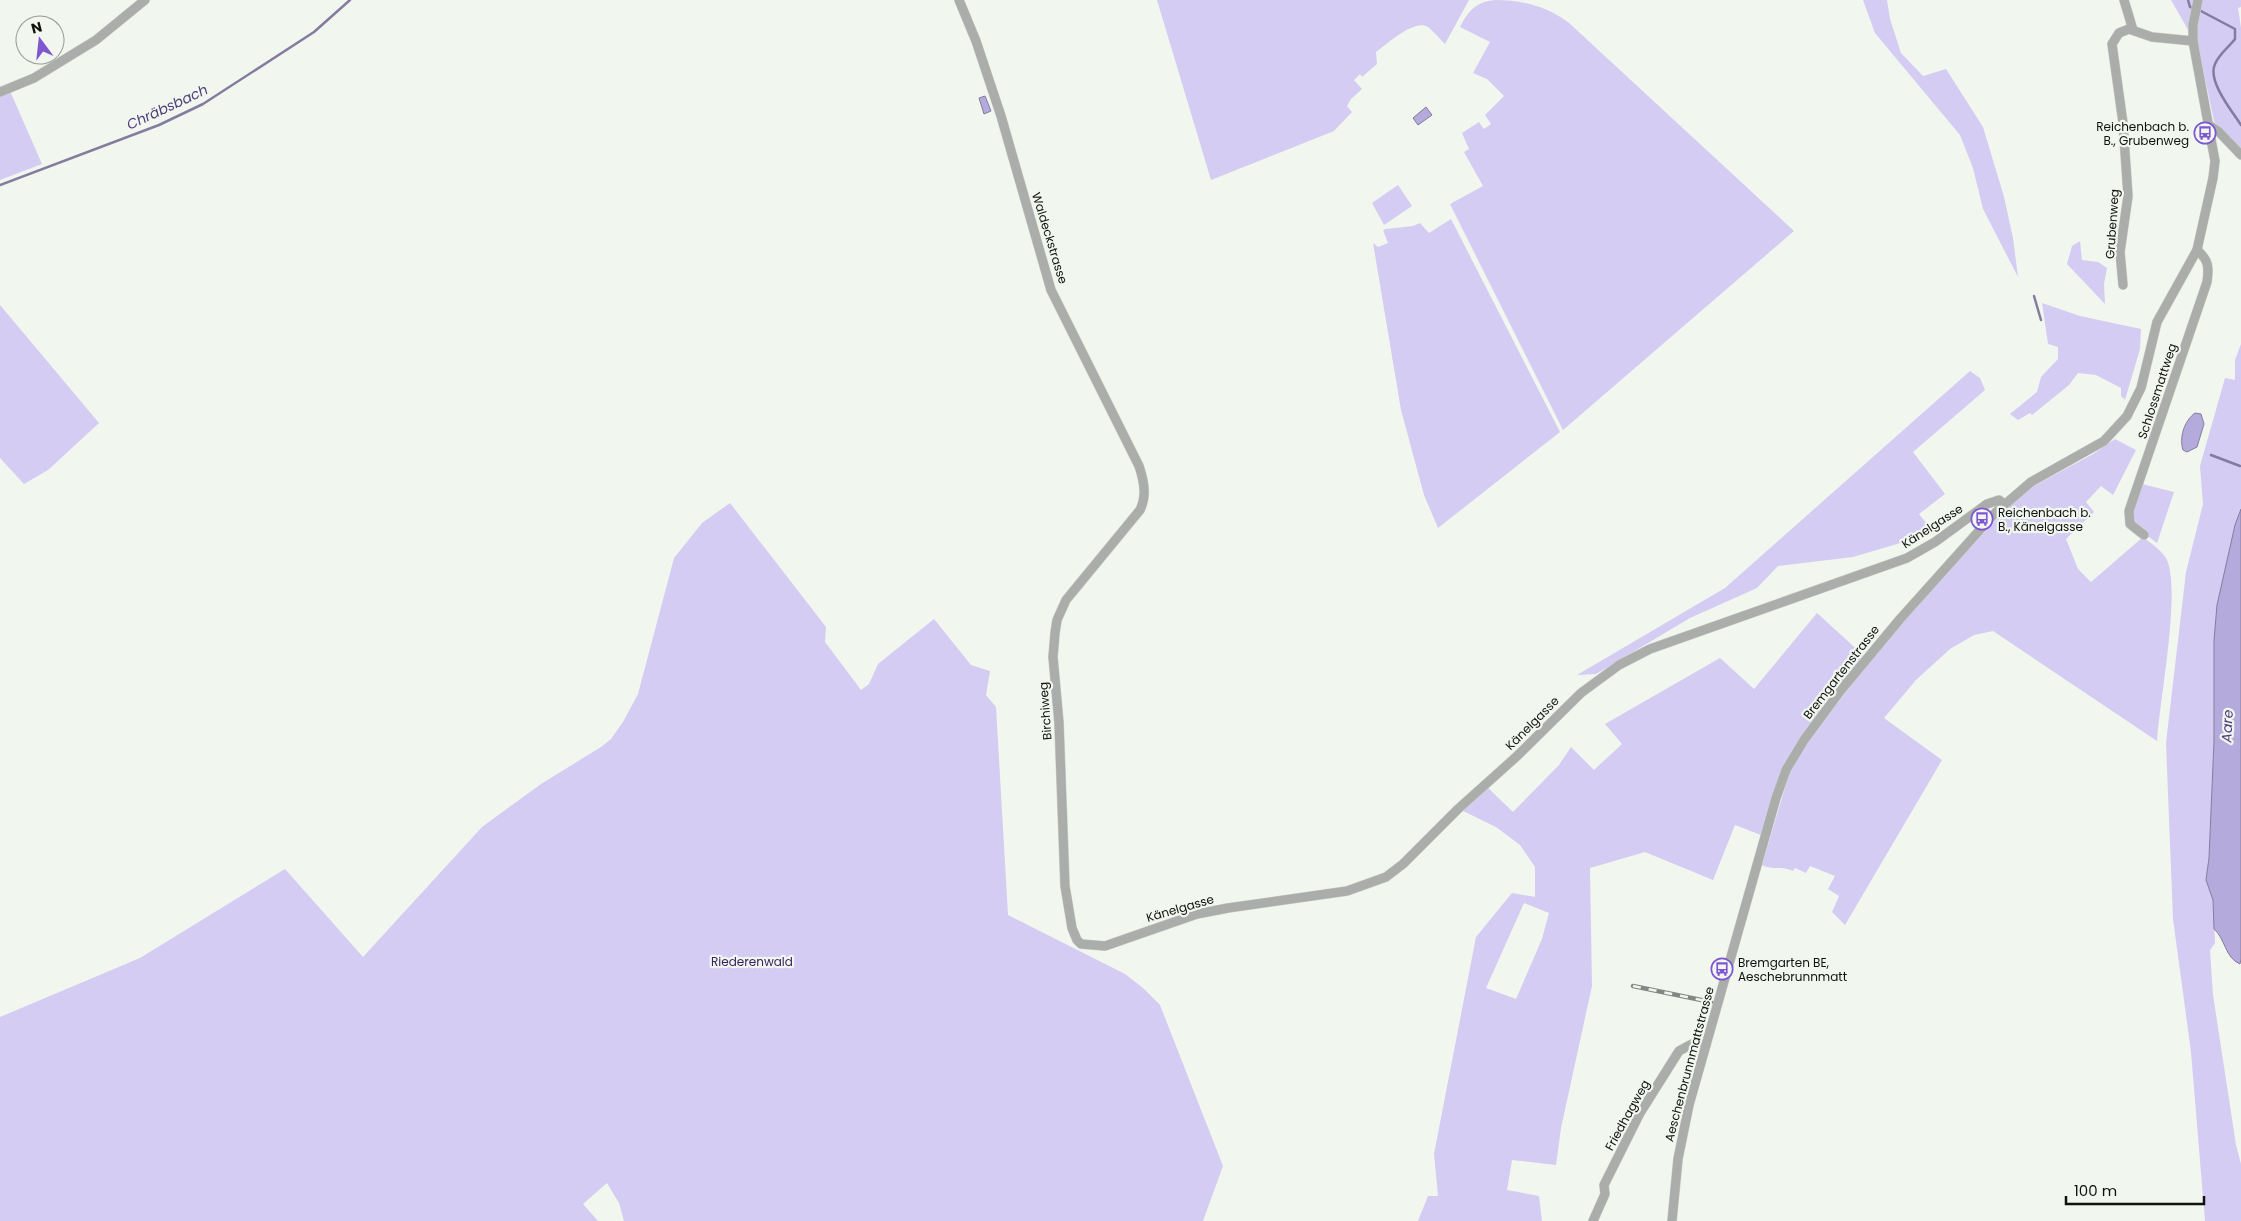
<svg xmlns="http://www.w3.org/2000/svg" width="2241" height="1221" font-family="Poppins,sans-serif">
	<style>
		.green { fill: #d4ccf3; fill-rule: evenodd }
		.water { fill: #b5aadc; stroke: #847c9f }
		.lines { fill: none; stroke-linecap: round; stroke-linejoin: round }
		.stream { stroke: #847c9f; stroke-width: 2.5 }
		.minor-casing { stroke: #cdd2cb; stroke-width: 10 }
		.minor { stroke: #abadab; stroke-width: 9 }
		.rail-casing { stroke: #848783; stroke-width: 4.5 }
		.rail { stroke: #f1f6ef; stroke-width: 2.5; stroke-dasharray: 8; stroke-linecap: butt }
		.labels { text-anchor: middle; dominant-baseline: central; stroke-width: 4.5; stroke-linejoin: round; paint-order: stroke }
		.poi-label { font-size: 12px; fill: #101210; stroke: #f1f6ef; text-anchor: start }
		.street-label { font-size: 12px; fill: #101210; stroke: #f1f6ef }
		.park-label { font-size: 12px; fill: #36235e; stroke: #f1f6ef }
		.water-label { font-size: 14px; font-style: italic; fill: #4f3e7c; stroke: #f1f6ef }
	</style>
	<rect width="100%" height="100%" fill="#f1f6ef"/>
	<!-- green -->
	<g class="green">
		<path d="M 1157,0 L 1469,0 L 1445,44 C 1440,39 1434,32 1428,27 C 1415,18 1387,44 1376,52 L 1377,64 L 1362,77 L 1360,74 L 1354,80 L 1362,89 L 1351,99 L 1347,106 L 1352,112 L 1334,131 L 1211,180 Z"/>
		<path d="M 1495,0 C 1522,0 1546,6 1568,22 L 1794,231 L 1563,430 L 1450,204 L 1483,186 L 1464,152 L 1469,149 L 1462,133 L 1479,122 L 1484,129 L 1491,124 L 1485,115 L 1504,96 L 1487,79 L 1473,73 L 1490,42 L 1460,27 C 1469,10 1476,2 1495,0 Z"/>
		<polygon points="1863,0 1887,0 1890,19 1901,53 1923,76 1946,69 1983,127 2004,197 2013,238 2018,277 1983,209 1973,168 1960,135 1875,33"/>
		<polygon points="2171,0 2241,0 2241,7 2238,8 2241,28 2241,149 2224,135 2214,121 2199,49"/>
		<polygon points="10,91 42,164 0,180 0,94"/>
		<polygon points="1398,185 1412,206 1384,225 1372,203"/>
		<polygon points="1451,219 1560,432 1438,528 1424,495 1401,410 1373,243 1378,247 1388,243 1383,230 1386,229 1413,226 1420,223 1429,233"/>
		<polygon points="2080,241 2082,260 2098,262 2107,268 2104,284 2105,304 2067,264 2072,246"/>
		<polygon points="2042,303 2080,316 2141,329 2140,349 2125,400 2121,396 2121,388 2096,375 2078,373 2069,385 2032,415 2030,413 2018,420 2010,414 2037,392 2041,377 2058,359 2058,347 2048,344"/>
		<polygon points="0,305 99,423 48,470 24,484 0,458"/>
		<polygon points="2241,344 2241,509 2235,525 2217,605 2214,640 2214,741 2209,858 2206,880 2213,900 2215,943 2210,950 2213,995 2236,1145 2241,1164 2241,1221 2205,1221 2191,1052 2173,919 2166,743 2186,572 2203,504 2200,466 2225,378 2235,380 2235,360"/>
		<polygon points="1970,371 1980,378 1985,390 1913,452 1945,494 1919,514 1934,533 1853,557 1778,566 1757,588 1690,618 1596,674 1577,675 1725,588"/>
		<path d="M 2115,439 L 2136,450 L 2113,495 L 2101,486 L 2086,502 L 2094,512 L 2066,539 L 2078,569 L 2091,582 L 2143,537 C 2151,543 2161,550 2166,558 C 2182,587 2159,703 2157,741 L 1993,631 L 1974,635 L 1950,649 L 1916,680 L 1884,718 L 1942,760 L 1845,925 L 1832,912 L 1839,896 L 1828,889 L 1835,876 L 1810,866 L 1806,873 L 1795,868 L 1793,871 C 1780,865 1773,871 1762,865 L 1790,771 L 1808,742 L 1867,664 L 1942,578 L 2008,507 L 2034,486 L 2093,454 Z"/>
		<polygon points="2142,484 2174,492 2157,543 2134,526 2131,511"/>
		<polygon points="730,503 826,627 825,642 861,690 869,684 878,664 934,619 971,665 990,671 986,695 996,707 1008,915 1125,974 1143,988 1160,1005 1223,1166 1203,1221 624,1221 619,1203 607,1183 583,1204 598,1221 0,1221 0,1017 140,958 285,869 363,957 482,827 541,784 601,747 611,739 623,722 638,694 674,558 702,523"/>
		<path d="M 1817,613 L 1863,655 L 1783,768 L 1761,835 L 1735,825 L 1713,880 L 1645,852 L 1590,868 L 1592,986 L 1561,1128 L 1556,1165 L 1512,1160 L 1507,1190 L 1539,1196 L 1542,1221 L 1418,1221 L 1428,1196 L 1438,1196 L 1434,1154 L 1476,937 L 1512,893 L 1535,897 L 1535,867 L 1520,845 L 1496,827 L 1459,809 L 1484,784 L 1513,812 L 1559,765 L 1571,747 L 1594,770 L 1622,744 L 1605,724 L 1720,658 L 1754,689 ZM 1524,903 L 1549,913 L 1542,939 L 1516,999 L 1486,988 Z"/>
	</g>
	<!-- water -->
	<g class="water">
		<polygon points="985,96 991,111 984,114 979,98"/>
		<polygon points="1426,107 1432,115 1418,125 1413,118"/>
		<path d="M 2195,413 L 2201,414 L 2204,424 L 2197,447 L 2187,452 L 2183,450 C 2179,438 2184,421 2195,413 Z"/>
		<path d="M 2241,509 L 2241,959 L 2240,964 C 2225,958 2225,938 2214,929 L 2213,900 L 2206,880 L 2209,858 L 2214,741 L 2214,640 L 2217,605 L 2235,525 Z"/>
	</g>
	<g class="lines">
		<!-- stream -->
		<g class="stream">
			<polyline points="2188,0 2190,7 2194,8"/>
			<path d="M 2199,10 L 2235,29 L 2235,39 C 2229,47 2219,54 2215,64 C 2207,81 2232,111 2241,125"/>
			<polyline points="0,185 159,125 203,104 314,32 350,0"/>
			<polyline points="2034,296 2041,320"/>
			<polyline points="2211,455 2240,466"/>
		</g>
		<!-- minor casing -->
		<g class="minor-casing">
			<g id="minor">
				<path d="M 959,0 L 976,41 L 1001,116 L 1051,290 L 1139,466 C 1144,481 1147,496 1140,510 L 1066,600 L 1057,620 L 1055,633 L 1053,657 L 1059,723 L 1065,886 L 1072,928 L 1077,940 L 1081,944 L 1105,946 L 1197,914 L 1228,908 L 1347,891 L 1386,877 L 1403,864 L 1458,809 L 1516,757 L 1581,693 L 1619,665 L 1650,649 L 1907,558 L 1935,542 L 1987,504 L 1999,500 L 2004,504"/>
				<polyline points="2124,0 2133,30"/>
				<polyline points="0,92 34,78 96,40 145,0"/>
				<polyline points="2209,125 2219,132 2241,155"/>
				<polyline points="2123,285 2120,252 2128,196 2123,123 2112,44 2119,33 2129,29 2152,37 2193,41"/>
				<path d="M 2144,535 L 2130,524 L 2129,511 L 2207,282 C 2209,268 2209,260 2197,250"/>
				<polyline points="1593,1221 1605,1194 1604,1185 1640,1113 1679,1051 1692,1044 1706,1045"/>
				<polyline points="1672,1221 1678,1159 1689,1105 1776,798 1786,770 1804,740 1841,690 1900,619 1995,513 2031,482 2104,441 2127,416 2141,388 2157,322 2197,250 2213,178 2215,161 2193,41 2193,25 2198,0"/>
			</g>
		</g>
		<!-- minor -->
		<use href="#minor" class="minor"/>
		<!-- rail casing -->
		<g class="rail-casing">
			<polyline id="rail" points="1633,986 1711,1002"/>
		</g>
		<!-- rail -->
		<use href="#rail" class="rail"/>
	</g>
	<!-- icons -->
	<defs>
		<g id="bus-ring" transform="scale(1.125)"><circle r="9.5" fill="#f1f6ef" stroke="#7e57d1" stroke-width="1.5"/><path d="M-5-6H5V4H4V6H2V4H-2V6H-4V4H-5ZM-3.5-4V0h7V-4ZM-3.5 1.2v1.5H-2V1.2ZM2 1.2v1.5H3.5V1.2Z" fill="#7e57d1"/></g>
	</defs>
	<g fill-rule="evenodd">
		<use href="#bus-ring" x="2205" y="133"/>
		<use href="#bus-ring" x="1982" y="519"/>
		<use href="#bus-ring" x="1722" y="969"/>
	</g>
	<g class="labels">
		<!-- poi labels -->
		<g class="poi-label">
			<text x="2189" y="126" text-anchor="end">Reichenbach b.<tspan x="2189" dy="14">B., Grubenweg</tspan></text>
			<text x="1998" y="512">Reichenbach b.<tspan x="1998" dy="14">B., Känelgasse</tspan></text>
			<text x="1738" y="962">Bremgarten BE,<tspan x="1738" dy="14">Aeschebrunnmatt</tspan></text>
		</g>
		<!-- street labels -->
		<g class="street-label">
			<text transform="translate(2112 224) rotate(-86)">Grubenweg</text>
			<text transform="translate(1050 238) rotate(73)">Waldeckstrasse</text>
			<text transform="translate(2157 391) rotate(-72)">Schlossmattweg</text>
			<text transform="translate(1932 526) rotate(-33)">Känelgasse</text>
			<text transform="translate(1841 672) rotate(-52)">Bremgartenstrasse</text>
			<text transform="translate(1045 711) rotate(-94)">Birchiweg</text>
			<text transform="translate(1532 723) rotate(-45)">Känelgasse</text>
			<text transform="translate(1180 908) rotate(-16)">Känelgasse</text>
			<text transform="translate(1689 1064) rotate(-75)">Aeschenbrunnmattstrasse</text>
			<text transform="translate(1627 1115) rotate(-61)">Friedhagweg</text>
		</g>
		<!-- park labels -->
		<g class="park-label">
			<text x="752" y="961">Riederenwald</text>
		</g>
		<!-- water labels -->
		<g class="water-label">
			<text transform="translate(167 107) rotate(-25)">Chräbsbach</text>
			<text transform="translate(2227 726) rotate(-87)">Aare</text>
		</g>
	</g>
	<!-- north arrow -->
	<g transform="translate(40 40) rotate(345)"><circle r="24" fill="#f1f6ef" stroke="#979b96"/>
	<path d="M0-4L9 19L0 12L-9 19Z" fill="#7e57d1"/>
	<text y="-8" font-size="14" font-weight="bold" text-anchor="middle" fill="#101210">N</text>
	</g>
	<!-- scale -->
	<path d="M2066 1196v8h138v-8" fill="none" stroke="#101210" stroke-width="2.5"/>
	<text x="2074" y="1196" font-size="15" fill="#101210" stroke="#f1f6ef" stroke-width="4" paint-order="stroke">100 m</text>
</svg>
